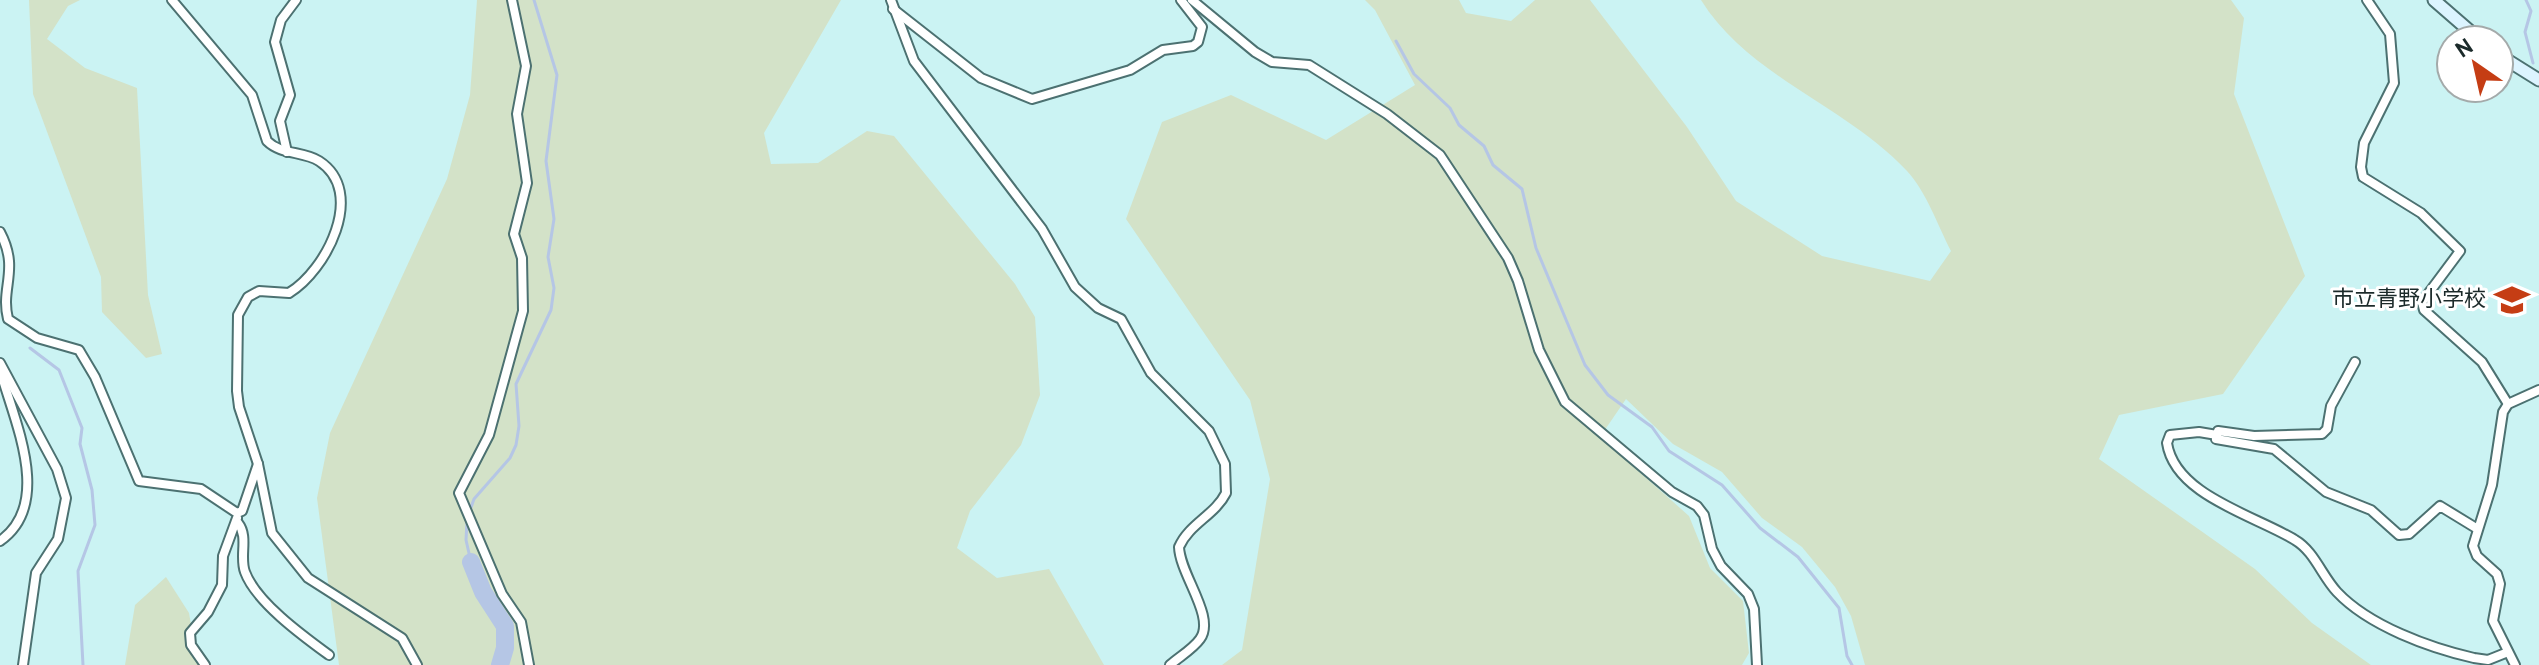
<svg xmlns="http://www.w3.org/2000/svg" width="2539" height="665" font-family="Overpass,'Noto Sans JP',sans-serif">
	<style>
		.green { fill: #d3e2c8 }
		.lines { fill: none; stroke-linecap: round; stroke-linejoin: round }
		.stream { stroke: #b5c6e5; stroke-width: 3 }
		.river { stroke: #b5c6e5; stroke-width: 18 }
		.street-casing { stroke: #4c7171; stroke-width: 12 }
		.secondary-casing { stroke: #4c7171; stroke-width: 15 }
		.street { stroke: #fff; stroke-width: 8 }
		.secondary { stroke: #dcf4ff; stroke-width: 11 }
		.labels { text-anchor: middle; dominant-baseline: central; stroke-width: 6; stroke-linejoin: round; paint-order: stroke }
		.poi-label { font-size: 22px; fill: #1b2a2a; stroke: #fff; text-anchor: end }
	</style>
	<rect width="100%" height="100%" fill="#cbf3f3"/>
	<!-- green -->
	<g class="green">
		<polygon points="29,0 80,0 68,6 47,39 85,68 137,88 148,295 162,354 146,358 102,312 101,277 33,94"/>
		<polygon points="477,0 841,0 764,133 771,164 818,163 867,131 894,136 1015,284 1035,317 1040,395 1021,445 970,511 957,548 997,578 1049,569 1104,665 339,665 317,498 330,433 447,179 470,95"/>
		<path d="M 1365,0 L 1459,0 L 1466,13 L 1511,21 L 1535,0 L 1590,0 L 1687,127 L 1736,201 L 1822,256 L 1930,281 L 1951,251 C 1938,226 1926,191 1907,171 C 1845,105 1749,77 1701,0 L 2231,0 L 2244,18 L 2234,94 L 2305,276 L 2223,394 L 2119,415 L 2099,459 L 2255,569 L 2312,623 L 2371,665 L 1865,665 L 1851,616 L 1835,587 L 1802,547 L 1762,518 L 1722,472 L 1673,444 L 1626,399 L 1600,437 L 1689,516 L 1710,568 L 1743,601 L 1749,653 L 1742,665 L 1222,665 L 1242,650 L 1270,479 L 1250,400 L 1126,219 L 1162,122 L 1231,95 L 1326,140 L 1415,85 L 1375,10 Z"/>
		<polygon points="166,577 189,613 198,665 125,665 135,605"/>
	</g>
	<g class="lines">
		<!-- stream -->
		<g class="stream">
			<polyline points="2526,0 2531,11 2525,32 2533,63"/>
			<polyline points="1396,41 1414,74 1450,108 1459,125 1484,146 1493,165 1522,189 1536,248 1585,365 1608,395 1652,427 1669,451 1722,485 1760,528 1798,557 1839,608 1847,656 1852,665"/>
			<polyline points="30,348 59,370 82,428 80,444 92,490 95,525 78,571 83,665"/>
			<polyline points="469,513 474,499 510,458 516,445 519,426 516,384 551,310 554,288 548,257 554,219 546,161 557,75 534,0"/>
			<polyline points="467,521 466,540 471,562"/>
		</g>
		<!-- river -->
		<polyline class="river" points="471,562 483,592 505,626 505,648 500,665"/>
		<!-- street casing -->
		<g class="street-casing">
			<g id="street">
				<path d="M 172,0 L 252,95 L 267,141 C 281,155 303,151 319,161 C 367,192 326,271 289,293 L 259,291 L 248,297 L 238,315 L 237,391 L 239,407 L 258,464 L 272,533 L 308,578 L 402,638 L 417,665"/>
				<polyline points="512,0 526,66 517,114 527,183 514,234 522,258 523,311 489,435 459,493 502,594 521,622 529,665"/>
				<path d="M 891,0 L 914,61 L 1042,229 L 1075,287 L 1098,308 L 1121,319 L 1151,373 L 1209,431 L 1225,464 L 1226,493 C 1215,515 1189,524 1179,547 C 1180,575 1216,617 1200,639 C 1193,649 1179,657 1170,665"/>
				<polyline points="1192,0 1255,52 1272,62 1309,65 1387,114 1440,155 1508,258 1518,281 1539,350 1565,402 1672,492 1697,506 1704,515 1712,549 1721,566 1748,594 1754,609 1757,665"/>
				<polyline points="2367,0 2390,34 2394,83 2364,143 2361,167 2363,177 2421,213 2460,251 2422,302 2424,310 2482,362 2508,404"/>
				<polyline points="893,9 981,78 1032,99 1130,70 1163,50 1193,46 1198,42 1202,27 1181,0"/>
				<polyline points="287,152 280,121 290,95 275,42 281,20 296,0"/>
				<path d="M 0,232 C 20,270 0,287 8,319 L 37,338 L 79,350 L 95,377 L 139,481 L 201,489 L 237,513 L 242,511 L 258,464"/>
				<polyline points="2355,362 2331,406 2327,429 2322,434 2254,436 2218,431 2216,439 2274,449 2326,492 2371,510 2399,535 2409,534 2440,506 2476,528"/>
				<polyline points="0,363 57,469 66,498 58,539 36,573 23,665"/>
				<path d="M 2217,435 L 2199,432 L 2170,435 L 2167,443 C 2175,496 2257,516 2295,540 C 2314,551 2322,576 2337,592 C 2369,626 2430,648 2474,658 L 2488,660 L 2508,652"/>
				<path d="M 238,523 C 249,537 239,556 245,572 C 256,602 303,636 329,655"/>
				<path d="M 0,541 C 53,504 15,423 1,373"/>
				<polyline points="205,665 191,645 190,633 208,612 222,585 223,556 237,518"/>
				<polyline points="2515,665 2493,621 2500,584 2497,574 2477,556 2473,546 2492,485 2503,412 2508,404 2539,390"/>
			</g>
		</g>
		<!-- secondary casing -->
		<g class="secondary-casing">
			<g id="secondary">
				<polyline points="2434,0 2480,40"/>
				<polyline points="2499,55 2539,80"/>
			</g>
		</g>
		<!-- street -->
		<use href="#street" class="street"/>
		<!-- secondary -->
		<use href="#secondary" class="secondary"/>
	</g>
	<!-- icons -->
	<defs>
		<g id="school-bare" transform="scale(2.76)"><path d="M0-5L7-2L0 1L-7-2ZM-4 1L0 2.5L4 1V4Q0 6-4 4Z" fill="#c53d14" stroke="#fff" stroke-width="2.5" paint-order="stroke"/></g>
	</defs>
	<g fill-rule="evenodd">
		<use href="#school-bare" x="2512" y="300"/>
	</g>
	<g class="labels">
		<!-- poi labels -->
		<g class="poi-label">
			<text x="2486" y="300">市立青野小学校</text>
		</g>
	</g>
	<!-- north arrow -->
	<g transform="translate(2475 64) rotate(326)"><circle r="38" fill="#ffffff" stroke="#a4aaaa" stroke-width="2"/>
	<path d="M0-6L14 30L0 20L-14 30Z" fill="#c53d14"/>
	<text y="-12" font-size="22" font-weight="bold" text-anchor="middle" fill="#1b2a2a">N</text>
	</g>
</svg>
